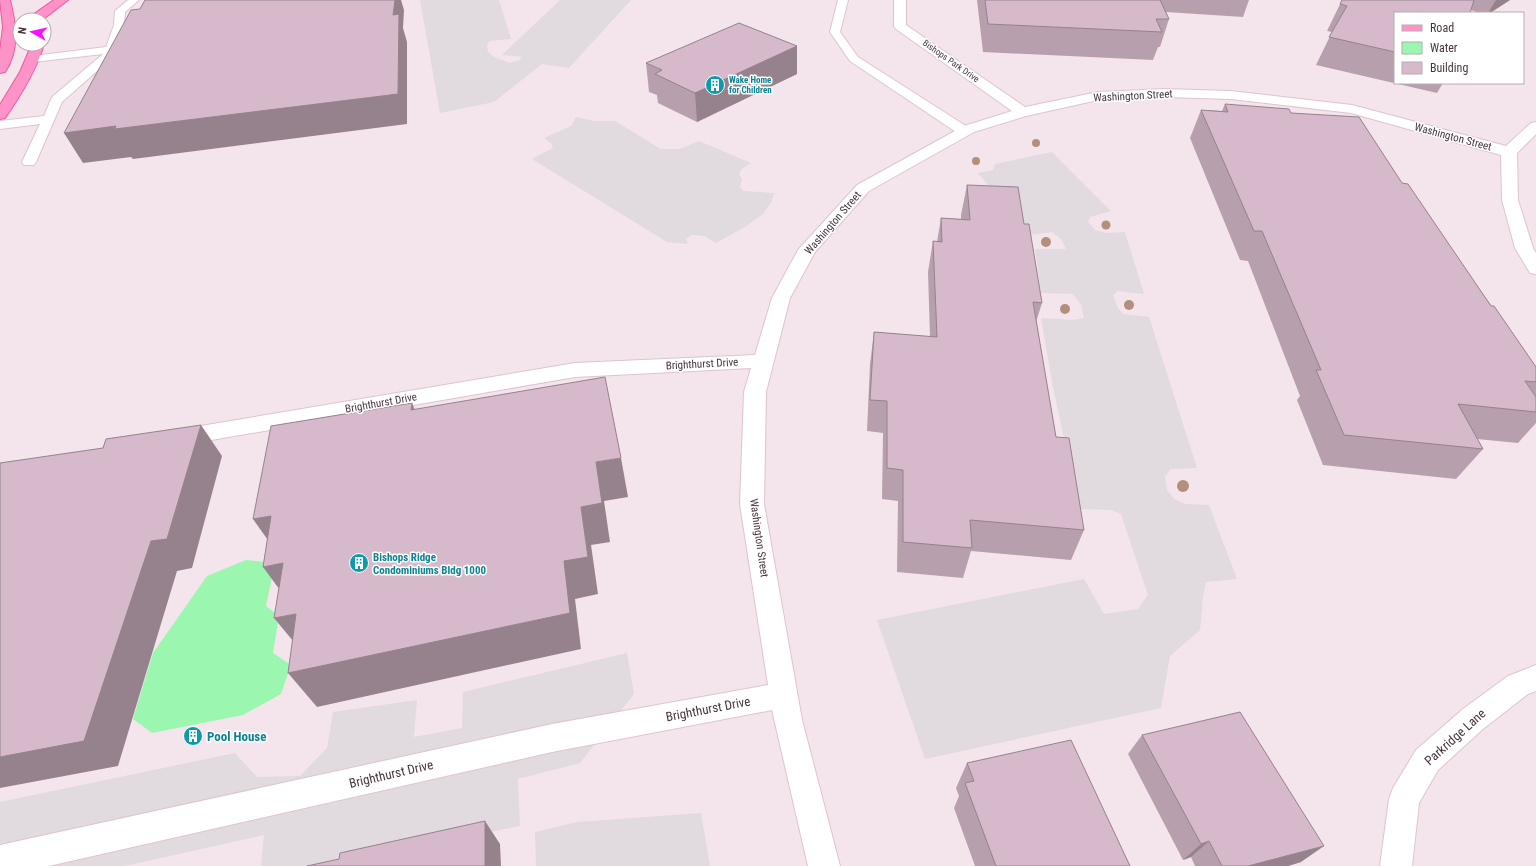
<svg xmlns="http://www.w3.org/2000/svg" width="1536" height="866" font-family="'Roboto Condensed',sans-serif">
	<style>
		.parking { fill: #e1dade }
		.water { fill: #9bf6af }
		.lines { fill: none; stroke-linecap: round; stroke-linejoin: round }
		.service-casing { stroke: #dec3d1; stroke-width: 2 }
		.minor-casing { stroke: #dec3d1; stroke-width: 2 }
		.primary-casing { stroke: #ee59a2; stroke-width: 2 }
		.service { fill: #fff; fill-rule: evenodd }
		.minor { fill: #fff; fill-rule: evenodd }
		.primary { fill: #ff92c6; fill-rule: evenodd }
		.tree { fill: #b38f7d }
		.wall { fill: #b89fae }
		.shaded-wall { fill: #96828d }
		.building { fill: #d6b9ca; stroke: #96828d }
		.labels { text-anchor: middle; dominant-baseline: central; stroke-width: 3; stroke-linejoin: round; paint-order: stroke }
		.far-street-label { font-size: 9px; fill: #47343f; stroke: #fff }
		.far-culture-label { font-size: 9px; font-weight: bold; fill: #0d838f; stroke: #fff; text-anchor: start }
		.street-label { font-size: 11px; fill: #47343f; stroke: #fff }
		.culture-label { font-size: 11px; font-weight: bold; fill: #0d838f; stroke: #fff; text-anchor: start }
		.near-street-label { font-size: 13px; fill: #47343f; stroke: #fff }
		.near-culture-label { font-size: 13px; font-weight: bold; fill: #0d838f; stroke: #fff; text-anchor: start }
	</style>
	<rect width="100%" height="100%" fill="#f4e5ec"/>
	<!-- parking -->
	<g class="parking">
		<polygon points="420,0 499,0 511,39 490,41 487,45 488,52 494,57 510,63 519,60 522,57 502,55 560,0 631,0 569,68 542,64 494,102 440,113"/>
		<polygon points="576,117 594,121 615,121 661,149 680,149 699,141 751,163 742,169 739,174 742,179 740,187 743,191 774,193 771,203 763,214 745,227 716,243 704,236 692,235 686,239 688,244 667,242 532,159 553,148 551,143 544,138 571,126"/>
		<polygon points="1052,152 1111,211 1090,217 1088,222 1095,230 1107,233 1125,232 1144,294 1118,291 1113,295 1118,308 1123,314 1149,317 1197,468 1171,469 1165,476 1167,490 1174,499 1185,504 1209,505 1237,579 1206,582 1203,597 1200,630 1170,656 1161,708 925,759 877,620 1084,579 1104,614 1138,609 1148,595 1121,514 1111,510 1079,509 1052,382 1041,318 1073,320 1084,318 1081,305 1073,294 1041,293 1035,249 1066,249 1061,239 1052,232 1030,235 978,173 993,170 995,164"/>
		<polygon points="627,653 634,694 580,763 518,779 520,826 317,866 261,866 264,835 125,866 0,866 0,802 235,753 257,777 300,776 327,748 333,712 417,700 414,737 462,728 463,692"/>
		<polygon points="701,813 710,866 536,866 535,832 577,822"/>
	</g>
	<!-- water -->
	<polygon class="water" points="246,560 275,563 266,606 279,616 273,653 291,665 281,694 243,715 152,733 133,719 153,653 207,576"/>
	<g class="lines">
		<!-- service casing -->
		<g class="service-casing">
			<g id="service">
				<polygon points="128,0 139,0 125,12 124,25 114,56 62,102 36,162 34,165 24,165 22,162 40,124 0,129 0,121 44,116 52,97 103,54 33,62 29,61 27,59 29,57 33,56 106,47 114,25 115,11"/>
				<polygon points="838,0 848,0 840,32 858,57 969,128 970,131 969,134 959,134 850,61 830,32"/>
			</g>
		</g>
		<!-- minor casing -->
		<g class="minor-casing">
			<g id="minor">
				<polygon points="894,0 906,0 906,25 1025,107 1098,92 1164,89 1231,91 1352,105 1506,146 1531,123 1536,122 1536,134 1517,153 1518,200 1533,248 1536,253 1536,274 1530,273 1515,248 1502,200 1501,155 1351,113 1231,99 1164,97 1098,100 1026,116 974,132 869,191 815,252 790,298 766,392 764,504 802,720 840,866 808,866 772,710 552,752 49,866 0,866 0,845 552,724 768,685 740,504 744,392 751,368 575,377 177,446 169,444 166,438 169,432 177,430 575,363 755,355 772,298 798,250 857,185 964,126 1012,111 896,29 894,26"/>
				<polygon points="1536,665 1536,691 1528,694 1483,729 1438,770 1419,803 1412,866 1380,866 1389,799 1393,788 1416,750 1463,709 1508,676"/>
			</g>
		</g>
		<!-- primary casing -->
		<g class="primary-casing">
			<g id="primary">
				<path d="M 0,0 L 10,0 C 16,24 20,50 5,72 L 0,73 L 0,51 L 3,27 Z"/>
				<polygon points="54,0 68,0 42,20 34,20 32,17 34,14"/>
				<path d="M 44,43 L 44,44 C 36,71 21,95 5,118 L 0,119 L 0,105 L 20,72 L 32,44 Z"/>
			</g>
		</g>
		<!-- service -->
		<use href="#service" class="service"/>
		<!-- minor -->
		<use href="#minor" class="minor"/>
		<!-- primary -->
		<use href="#primary" class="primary"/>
	</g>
	<!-- trees -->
	<g class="tree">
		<circle cx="1036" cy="143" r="4"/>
		<circle cx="976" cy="161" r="4"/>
		<circle cx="1106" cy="225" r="4.5"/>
		<circle cx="1046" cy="242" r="5"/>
		<circle cx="1129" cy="305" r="5"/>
		<circle cx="1065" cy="309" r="5"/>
		<circle cx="1183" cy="486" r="6"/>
	</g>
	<!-- wall -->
	<g class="wall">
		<polygon points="977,0 1249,0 1243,17 1166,12 1169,19 1160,47 1158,47 1153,60 983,52"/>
		<polygon points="1342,0 1510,0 1490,13 1480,13 1471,10 1395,13 1395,83 1443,83 1437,93 1316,65 1332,32 1327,31"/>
		<polygon points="797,46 797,74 697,122 658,103 657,95 649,92 646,63"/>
		<polygon points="1225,104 1291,113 1402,183 1536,367 1536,396 1535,396 1536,397 1536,423 1518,443 1477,439 1483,449 1456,479 1323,465 1297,400 1300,396 1248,261 1240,260 1190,138 1201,110 1222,111"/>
		<polygon points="967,185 1024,224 1042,303 1036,322 1056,437 1084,530 1071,560 971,551 963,578 897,572 898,501 882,499 883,433 867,431 870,364 874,332 930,337 928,272 933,241 937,242 941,218 961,219 961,215"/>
		<polygon points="1142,735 1301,862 1288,866 1195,866 1191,857 1183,860 1128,754"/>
		<polygon points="967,763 1130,866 975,866 954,808 959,796 956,788"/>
	</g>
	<!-- shaded-wall -->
	<g class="shaded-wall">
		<polygon points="394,0 401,0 404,10 403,28 407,42 407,124 133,159 131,157 83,163 64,133 393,15"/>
		<polygon points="1496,0 1510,0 1490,13 1488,13"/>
		<polygon points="797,46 797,74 697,122 695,93"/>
		<polygon points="412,403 428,442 411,410"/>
		<polygon points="201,425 222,456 192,568 177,571 118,766 0,788 0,757 151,541"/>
		<polygon points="621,458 628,497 604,501 610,542 591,545 598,594 575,599 581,649 317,707 288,673 564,561 596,462"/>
		<polygon points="271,516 280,557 253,519"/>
		<polygon points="283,563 291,605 263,567"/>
		<polygon points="296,614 303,653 274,618"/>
		<polygon points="485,821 500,844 501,866 485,866"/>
		<polygon points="1209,841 1191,857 1183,860 1201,844"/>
		<polygon points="1324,846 1301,862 1288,866 1248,866"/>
	</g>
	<!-- building -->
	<g class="building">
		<polygon points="145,0 395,0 393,15 399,14 398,94 115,129 116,126 64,133 131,10 140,9"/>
		<polygon points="985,0 1160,0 1169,19 1156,19 1162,32 988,24"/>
		<polygon points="1342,0 1474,0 1470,13 1395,13 1395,52 1329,37 1347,6 1340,4"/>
		<polygon points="739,23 797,46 695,93 655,74 662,70 646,63"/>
		<polygon points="1225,104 1289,109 1291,113 1359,117 1402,183 1408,184 1491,306 1494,306 1536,367 1536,382 1525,381 1536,397 1536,412 1458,404 1483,449 1344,435 1316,370 1321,370 1262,231 1254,231 1201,110 1228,112"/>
		<polygon points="967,185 1018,187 1024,224 1029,224 1042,303 1033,302 1056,437 1069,438 1084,530 970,520 972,548 903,542 903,470 887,468 887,401 870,400 874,332 937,337 933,241 942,242 941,218 970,220"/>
		<polygon points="605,377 621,458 596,462 602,503 581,507 588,557 564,561 570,613 288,673 296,614 274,618 283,563 263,567 271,516 253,519 271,426 412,403 411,410"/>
		<polygon points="201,425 167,539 151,541 84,741 0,757 0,463 103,448 106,439"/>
		<polygon points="1240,712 1324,846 1248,866 1222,866 1209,841 1201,844 1142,735"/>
		<polygon points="1071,740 1130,866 996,866 965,783 974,781 967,763"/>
		<polygon points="485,821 485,866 307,866 339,859 340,853"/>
	</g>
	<!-- icons -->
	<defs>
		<g id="building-disc" transform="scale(1)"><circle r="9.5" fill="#0f9aa8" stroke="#fff"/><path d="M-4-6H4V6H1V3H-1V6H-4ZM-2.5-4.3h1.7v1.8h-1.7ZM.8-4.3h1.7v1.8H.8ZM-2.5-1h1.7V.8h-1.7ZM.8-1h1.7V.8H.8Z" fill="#fff"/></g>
	</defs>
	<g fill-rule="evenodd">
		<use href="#building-disc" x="715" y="85"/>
		<use href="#building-disc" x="359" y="563"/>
		<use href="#building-disc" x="193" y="736"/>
	</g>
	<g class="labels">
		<!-- far-street labels -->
		<g class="far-street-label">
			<text transform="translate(951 61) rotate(35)">Bishops Park Drive</text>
		</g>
		<!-- far-culture labels -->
		<g class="far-culture-label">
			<text x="729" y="80">Wake Home<tspan x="729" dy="10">for Children</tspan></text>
		</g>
		<!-- street labels -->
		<g class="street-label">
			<text transform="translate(1133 96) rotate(-3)">Washington Street</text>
			<text transform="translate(1453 137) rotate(15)">Washington Street</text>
			<text transform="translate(833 223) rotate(-49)">Washington Street</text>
			<text transform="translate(702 364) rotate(-3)">Brighthurst Drive</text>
			<text transform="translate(381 403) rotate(-10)">Brighthurst Drive</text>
			<text transform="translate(759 538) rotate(82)">Washington Street</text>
		</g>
		<!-- culture labels -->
		<g class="culture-label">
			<text x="373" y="557">Bishops Ridge<tspan x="373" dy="13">Condominiums Bldg 1000</tspan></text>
		</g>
		<!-- near-street labels -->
		<g class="near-street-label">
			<text transform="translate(708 709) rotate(-11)">Brighthurst Drive</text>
			<text transform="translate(1455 737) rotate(-42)">Parkridge Lane</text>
			<text transform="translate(391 774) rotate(-13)">Brighthurst Drive</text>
		</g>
		<!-- near-culture labels -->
		<g class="near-culture-label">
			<text x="207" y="736">Pool House</text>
		</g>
	</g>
	<!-- legend -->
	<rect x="1394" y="12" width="130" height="72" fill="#ffffff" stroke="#b5aeb2"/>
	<rect x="1402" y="25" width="20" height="6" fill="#ff92c6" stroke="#b5aeb2"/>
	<text x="1430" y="32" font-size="12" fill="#47343f">Road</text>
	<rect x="1402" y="42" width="20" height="12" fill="#9bf6af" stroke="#b5aeb2"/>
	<text x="1430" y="52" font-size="12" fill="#47343f">Water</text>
	<rect x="1402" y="62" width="20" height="12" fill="#d6b9ca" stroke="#b5aeb2"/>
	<text x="1430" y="72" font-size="12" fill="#47343f">Building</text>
	<!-- north arrow -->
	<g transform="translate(32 32) rotate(278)"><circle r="19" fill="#ffffff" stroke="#b5aeb2"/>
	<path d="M0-3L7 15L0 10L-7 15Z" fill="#f610ff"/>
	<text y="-6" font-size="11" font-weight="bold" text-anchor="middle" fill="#47343f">N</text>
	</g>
</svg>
